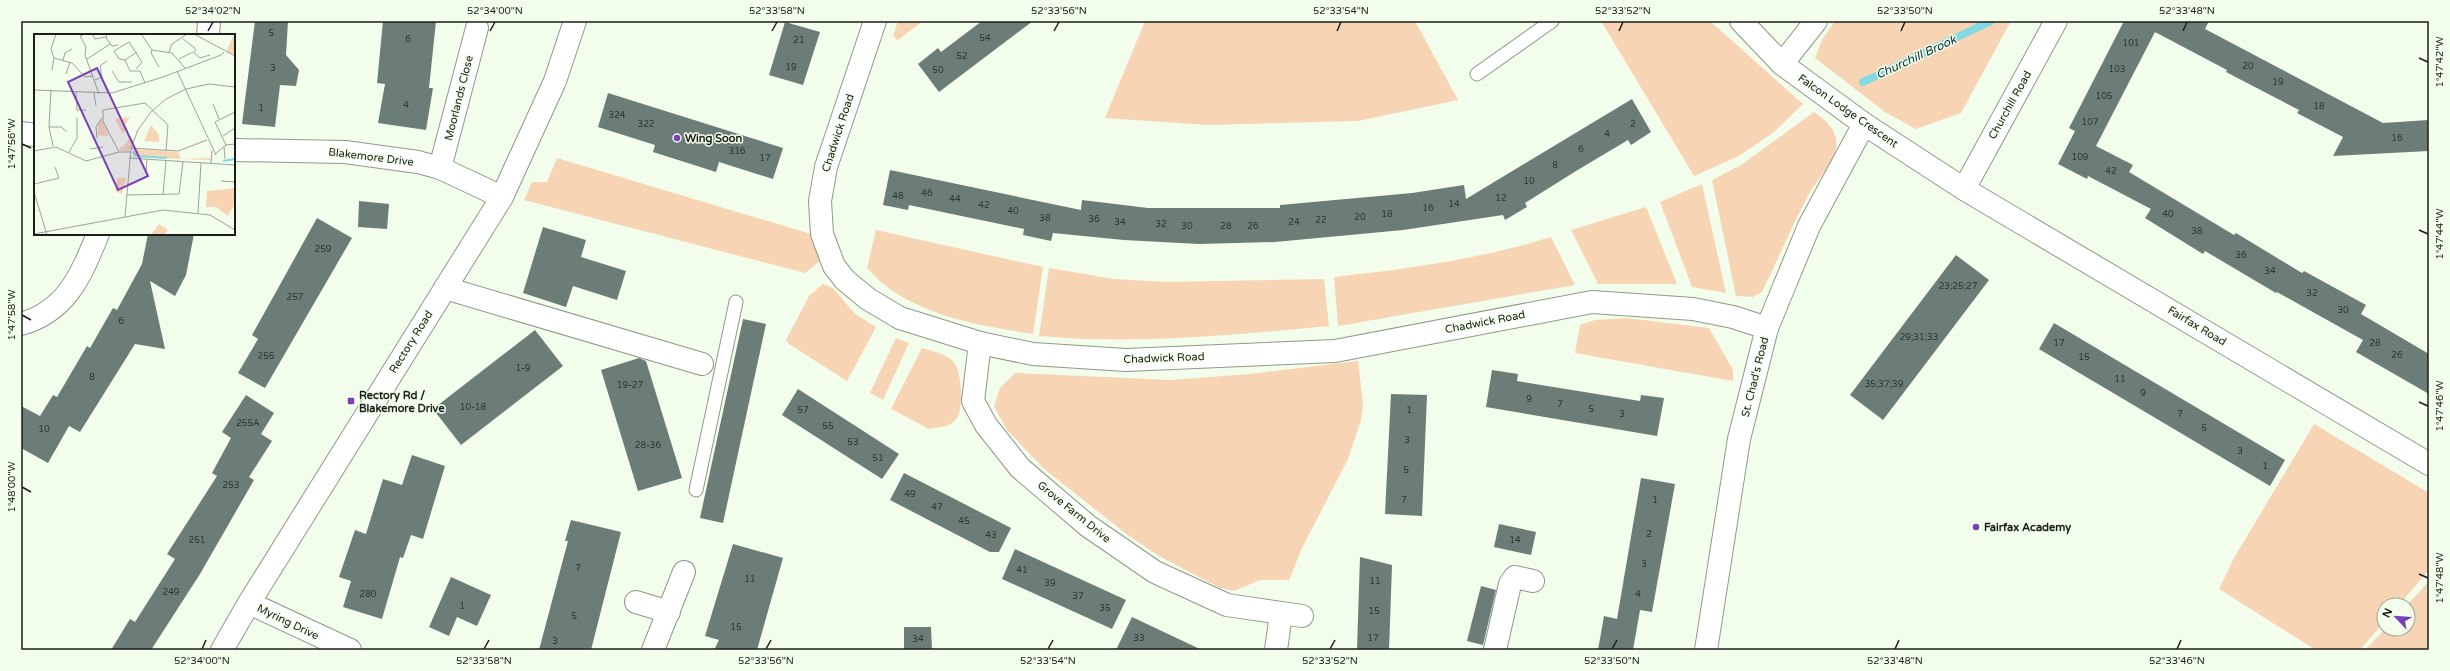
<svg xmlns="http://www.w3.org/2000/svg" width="2450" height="671" font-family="'Varela Round',sans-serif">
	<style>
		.green { fill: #f7d5b4 }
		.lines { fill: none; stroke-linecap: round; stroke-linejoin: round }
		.stream { stroke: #82d9df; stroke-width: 8 }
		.building { fill: #6b7d76 }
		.service-casing { stroke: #8f998a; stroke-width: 15 }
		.minor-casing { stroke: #8f998a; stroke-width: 24 }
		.service { stroke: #fff; stroke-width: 13 }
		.minor { stroke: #fff; stroke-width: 22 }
		.ticks { fill: none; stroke: #1a1e18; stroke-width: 1.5 }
		.poi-dot { fill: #7a40b6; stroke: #f2fdec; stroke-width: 1.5 }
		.labels { text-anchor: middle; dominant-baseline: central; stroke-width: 3; stroke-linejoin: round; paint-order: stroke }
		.number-label { font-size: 9px; fill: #2e3630 }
		.street-label { font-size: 11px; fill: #1a1e18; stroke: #f2fdec }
		.poi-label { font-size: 11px; font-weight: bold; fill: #1a1e18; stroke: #f2fdec; text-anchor: start }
		.water-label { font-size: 12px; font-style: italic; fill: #063236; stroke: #f2fdec }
		.inset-river { fill: none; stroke: #82d9df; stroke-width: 2 }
		.inset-road { fill: none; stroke: #9ca497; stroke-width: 1 }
		.view { fill: #7a40b6; fill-opacity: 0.15; stroke: #7a40b6; stroke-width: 2 }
		.inset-edge { fill: none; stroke: #1a1e18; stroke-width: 2 }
		.neatline { fill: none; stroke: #1a1e18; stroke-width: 1.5 }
		.ticks-label { font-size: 10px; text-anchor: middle; fill: #1a1e18 }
	</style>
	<rect width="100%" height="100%" fill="#f2fdec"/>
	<!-- green -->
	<g class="green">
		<polygon points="898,21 923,21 898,40 893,36"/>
		<polygon points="1145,21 1415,21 1458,100 1358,121 1208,125 1105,118"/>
		<polygon points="1601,21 1710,21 1803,104 1774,132 1739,156 1694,176"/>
		<polygon points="1835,21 2011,21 1961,113 1916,129 1885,112 1815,58 1823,38"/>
		<path d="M 1814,112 C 1827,121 1839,131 1836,149 C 1832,165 1816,181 1808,196 C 1791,227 1778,260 1762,292 L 1753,297 L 1736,296 L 1712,180 L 1741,165 Z"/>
		<polygon points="557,158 811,234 820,261 805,273 524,200 532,182 547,182"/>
		<polygon points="1702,184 1726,293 1692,287 1660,202"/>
		<polygon points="1646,207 1677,284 1598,284 1571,230"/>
		<path d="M 876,230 L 1043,267 L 1033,334 C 976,325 906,314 867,268 Z"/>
		<path d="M 1551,237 L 1575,285 L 1338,326 L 1334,277 C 1408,269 1479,259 1551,237 Z"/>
		<path d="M 1049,268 L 1114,279 L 1167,282 L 1324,279 L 1329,326 C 1232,335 1136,345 1039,336 Z"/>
		<polygon points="823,284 833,288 855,314 876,327 847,381 789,344 786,340 809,296"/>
		<polygon points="1627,318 1709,328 1733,370 1733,381 1575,353 1580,325 1595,320"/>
		<polygon points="896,338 909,343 883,400 870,393"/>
		<path d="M 922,348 C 932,351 946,354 953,361 C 962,371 964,407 957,418 C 952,427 939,427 929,429 L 891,409 Z"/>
		<polygon points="1358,361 1363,404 1361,420 1348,459 1302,548 1289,580 1260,580 1234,591 1220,588 1159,556 1125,533 1043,468 1007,430 994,406 1000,388 1015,373 1170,380 1250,374"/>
		<polygon points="2314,424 2429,493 2429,570 2399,605 2384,605 2384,622 2360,650 2316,650 2219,589 2234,558"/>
		<polygon points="2429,581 2429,650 2365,650 2385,629 2408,629 2407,605"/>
	</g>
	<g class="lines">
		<!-- stream -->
		<polyline class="stream" points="1863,82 1991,21"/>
	</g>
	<!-- building -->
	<g class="building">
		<polygon points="255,21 288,21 286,55 299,70 296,86 280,85 275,127 242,124"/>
		<polygon points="383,21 436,21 429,88 433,88 426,130 378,123 385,84 377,83"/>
		<polygon points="982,21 1033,21 939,92 918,64 938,48 941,52"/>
		<polygon points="2124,21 2209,21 2205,29 2383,123 2429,120 2429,151 2333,156 2343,137 2297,113 2299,110 2226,72 2227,70 2155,32 2096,146 2133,165 2129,172 2234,235 2236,233 2302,273 2304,271 2366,305 2361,314 2429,354 2429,394 2356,352 2363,340 2277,292 2276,293 2205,251 2203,254 2145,218 2151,209 2088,176 2087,179 2058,164 2075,131 2069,128"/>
		<polygon points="785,22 820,32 803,85 769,75"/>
		<polygon points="608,93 783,148 773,179 719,162 716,172 653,152 655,145 598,127"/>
		<polygon points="1632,99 1651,132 1631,145 1628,140 1576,171 1525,203 1527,207 1505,220 1503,215 1403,230 1275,242 1199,244 1124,240 1053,233 1051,241 1023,235 1024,229 995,223 909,205 908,210 883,205 890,170 1081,210 1082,200 1148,208 1280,208 1280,205 1412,193 1464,185 1466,199"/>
		<polygon points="359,201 389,204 387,229 358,227"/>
		<polygon points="317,218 352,238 265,388 238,373 258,339 252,335"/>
		<polygon points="543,227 586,240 581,257 626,271 617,300 573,286 566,307 523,293"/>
		<polygon points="148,234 194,234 186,275 175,296 150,281 165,349 135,344 80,432 69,426 48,463 21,448 21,406 40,416 53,395 57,397 87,346 90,348 113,308 117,310 142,264"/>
		<polygon points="1956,255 1989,280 1883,420 1850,395"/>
		<polygon points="743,319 766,324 723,523 700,518"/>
		<polygon points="2054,323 2285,460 2270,486 2039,349"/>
		<polygon points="535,330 563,366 461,445 433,409"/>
		<polygon points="639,358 646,361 682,478 638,491 601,370"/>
		<polygon points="1492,370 1518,374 1517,381 1640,401 1641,395 1664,398 1657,436 1486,407"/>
		<polygon points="798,389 899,454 882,479 782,415"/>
		<polygon points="1391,394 1427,395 1422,516 1385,514"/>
		<polygon points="246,395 274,413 261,434 272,441 249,477 254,480 200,574 151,650 111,650 130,619 135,622 175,559 167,554 217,476 212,473 231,438 222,432"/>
		<polygon points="412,455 445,466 423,539 411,535 403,558 400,557 382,619 343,607 351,581 339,577 355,530 366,534 383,479 402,485"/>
		<polygon points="904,473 1011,528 999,552 990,552 890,500"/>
		<polygon points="1641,478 1675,484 1652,612 1640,610 1633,650 1598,650 1604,616 1617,619"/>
		<polygon points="571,520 621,532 591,650 539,650 568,541 565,541"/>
		<polygon points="1499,524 1536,532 1531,555 1494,547"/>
		<polygon points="733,544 783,558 757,650 714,650 719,640 705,636"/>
		<polygon points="1015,549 1126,600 1112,629 1002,579"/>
		<polygon points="1360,557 1392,565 1389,650 1357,650"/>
		<polygon points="451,577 491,595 477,626 457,617 449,636 429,627"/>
		<polygon points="1481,586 1496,590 1483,645 1467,641"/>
		<polygon points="1132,617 1202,650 1116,650"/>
		<polygon points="904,627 931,627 932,650 904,650"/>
	</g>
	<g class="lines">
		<!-- service casing -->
		<g class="service-casing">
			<g id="service">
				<polyline points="1477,74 1552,21"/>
				<polyline points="696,490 736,302"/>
			</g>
		</g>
		<!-- minor casing -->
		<g class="minor-casing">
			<g id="minor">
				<polyline points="875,21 826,167 820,201 822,234 834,266 845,280 868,299 900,318 980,343 1033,354 1126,360 1335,351 1592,302 1693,309 1733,317 1767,328"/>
				<polyline points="1741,21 1782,64 1864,124 1964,189 2429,464"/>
				<polyline points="208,35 209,21"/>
				<polyline points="1782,64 1816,21"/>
				<polyline points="21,133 35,135"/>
				<polyline points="234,150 345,152 418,162 440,168 502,197"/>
				<polyline points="440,168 477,28"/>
				<polyline points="1964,189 2056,21"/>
				<polyline points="445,288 702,364"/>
				<path d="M 21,324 C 67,311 81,275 98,234"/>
				<polyline points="980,343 973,401 986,425 1020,468 1088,526 1155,572 1227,605 1302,616"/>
				<polyline points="636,602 669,612"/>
				<polyline points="249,603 350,650"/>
				<polyline points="222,650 249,603 502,197 555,81 575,21"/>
				<polyline points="653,650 684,572"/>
				<polyline points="1276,650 1281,614"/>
				<polyline points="1495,650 1510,584 1515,577 1533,581"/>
				<polyline points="1706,650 1739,439 1767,328 1809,226 1864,124"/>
			</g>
		</g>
		<!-- service -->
		<use href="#service" class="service"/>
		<!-- minor -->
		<use href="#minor" class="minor"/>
	</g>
	<!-- ticks -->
	<path class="ticks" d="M 208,31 L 213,22M 490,31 L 495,22M 772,31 L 777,22M 1054,31 L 1059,22M 1337,31 L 1341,22M 1619,31 L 1623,22M 1901,31 L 1905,22M 2183,31 L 2187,22M 2419,58 L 2428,62M 22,144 L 31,148M 2419,230 L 2428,234M 22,315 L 31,320M 2419,402 L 2428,406M 22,487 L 31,492M 2419,574 L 2428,578M 202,649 L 206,640M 484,649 L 489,640M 766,649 L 771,640M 1048,649 L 1053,640M 1330,649 L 1335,640M 1612,649 L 1617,640M 1895,649 L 1899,640M 2177,649 L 2181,640"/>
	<!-- markers -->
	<g class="poi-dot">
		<circle cx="677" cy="138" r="4"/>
		<rect x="347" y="397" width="8" height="8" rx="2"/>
		<circle cx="1976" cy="527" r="4"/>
	</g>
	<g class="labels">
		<!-- number labels -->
		<g class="number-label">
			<text x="271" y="33">5</text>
			<text x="985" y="38">54</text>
			<text x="408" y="39">6</text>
			<text x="799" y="40">21</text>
			<text x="2131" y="43">101</text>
			<text x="962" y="56">52</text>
			<text x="2248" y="66">20</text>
			<text x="791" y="67">19</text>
			<text x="273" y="68">3</text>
			<text x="2117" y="69">103</text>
			<text x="938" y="70">50</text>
			<text x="2278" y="82">19</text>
			<text x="2104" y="96">105</text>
			<text x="406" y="105">4</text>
			<text x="2319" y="106">18</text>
			<text x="261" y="108">1</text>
			<text x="617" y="115">324</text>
			<text x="2090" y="122">107</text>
			<text x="646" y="124">322</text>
			<text x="1633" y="124">2</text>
			<text x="1607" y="134">4</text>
			<text x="2397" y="138">16</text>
			<text x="1581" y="149">6</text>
			<text x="737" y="151">316</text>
			<text x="2080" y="157">109</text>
			<text x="765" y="158">17</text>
			<text x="1555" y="165">8</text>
			<text x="2111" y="171">42</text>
			<text x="1529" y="181">10</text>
			<text x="927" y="193">46</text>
			<text x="898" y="196">48</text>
			<text x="1501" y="198">12</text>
			<text x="955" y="199">44</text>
			<text x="1454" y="204">14</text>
			<text x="984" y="205">42</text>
			<text x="1428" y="208">16</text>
			<text x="1013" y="211">40</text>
			<text x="1387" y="214">18</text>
			<text x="2168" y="214">40</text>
			<text x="1360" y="217">20</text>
			<text x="1045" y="218">38</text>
			<text x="1094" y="219">36</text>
			<text x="1321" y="220">22</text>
			<text x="1120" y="222">34</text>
			<text x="1294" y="222">24</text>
			<text x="1161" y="224">32</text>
			<text x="1187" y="226">30</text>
			<text x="1226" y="226">28</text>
			<text x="1253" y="226">26</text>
			<text x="2197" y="231">38</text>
			<text x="323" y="249">259</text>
			<text x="2241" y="255">36</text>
			<text x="2270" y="271">34</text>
			<text x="1958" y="286">23;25;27</text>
			<text x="2312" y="293">32</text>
			<text x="295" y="297">257</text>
			<text x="2343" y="310">30</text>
			<text x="121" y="321">6</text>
			<text x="1919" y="337">29;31;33</text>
			<text x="2059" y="343">17</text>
			<text x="2375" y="343">28</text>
			<text x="2397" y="355">26</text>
			<text x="266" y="356">255</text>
			<text x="2084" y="357">15</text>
			<text x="523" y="368">1-9</text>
			<text x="92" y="377">8</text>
			<text x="2120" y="379">11</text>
			<text x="1884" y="384">35;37;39</text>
			<text x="630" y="385">19-27</text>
			<text x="2143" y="393">9</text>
			<text x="1529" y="399">9</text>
			<text x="1560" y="404">7</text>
			<text x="473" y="407">10-18</text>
			<text x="1591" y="409">5</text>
			<text x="803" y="410">57</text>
			<text x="1409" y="410">1</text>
			<text x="1622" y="414">3</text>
			<text x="2180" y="414">7</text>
			<text x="248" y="423">255A</text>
			<text x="828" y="426">55</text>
			<text x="2204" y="428">5</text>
			<text x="44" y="429">10</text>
			<text x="1407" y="440">3</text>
			<text x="853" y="442">53</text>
			<text x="648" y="445">28-36</text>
			<text x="2240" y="451">3</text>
			<text x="878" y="458">51</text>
			<text x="2265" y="466">1</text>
			<text x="1406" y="470">5</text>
			<text x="231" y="485">253</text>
			<text x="910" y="494">49</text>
			<text x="1404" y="500">7</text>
			<text x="1655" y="500">1</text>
			<text x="937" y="507">47</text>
			<text x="964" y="521">45</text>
			<text x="1649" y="534">2</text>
			<text x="991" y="535">43</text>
			<text x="197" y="540">251</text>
			<text x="1515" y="540">14</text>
			<text x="1644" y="564">3</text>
			<text x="578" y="568">7</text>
			<text x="1022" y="570">41</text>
			<text x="750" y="579">11</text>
			<text x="1375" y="581">11</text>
			<text x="1050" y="583">39</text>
			<text x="171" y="592">249</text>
			<text x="368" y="594">280</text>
			<text x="1638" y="594">4</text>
			<text x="1078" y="596">37</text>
			<text x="462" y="606">1</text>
			<text x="1105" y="608">35</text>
			<text x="1374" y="611">15</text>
			<text x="574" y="616">5</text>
			<text x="736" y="627">15</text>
			<text x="1139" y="638">33</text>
			<text x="1373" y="638">17</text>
			<text x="918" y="639">34</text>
			<text x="555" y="641">3</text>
		</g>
		<!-- street labels -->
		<g class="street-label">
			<text transform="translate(459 98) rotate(-76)">Moorlands Close</text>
			<text transform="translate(2010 105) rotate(-61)">Churchill Road</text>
			<text transform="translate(1848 111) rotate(35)">Falcon Lodge Crescent</text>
			<text transform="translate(838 133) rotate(-72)">Chadwick Road</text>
			<text transform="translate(371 157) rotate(7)">Blakemore Drive</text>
			<text transform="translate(1485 322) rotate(-11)">Chadwick Road</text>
			<text transform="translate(2197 326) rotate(31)">Fairfax Road</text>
			<text transform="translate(411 342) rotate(-58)">Rectory Road</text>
			<text transform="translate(1164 358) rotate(-2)">Chadwick Road</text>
			<text transform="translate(1755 377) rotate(-76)">St. Chad's Road</text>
			<text transform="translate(1074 512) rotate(39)">Grove Farm Drive</text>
			<text transform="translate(288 622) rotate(26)">Myring Drive</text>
		</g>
		<!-- poi labels -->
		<g class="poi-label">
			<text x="685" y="138">Wing Soon</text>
			<text x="359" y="395">Rectory Rd /<tspan x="359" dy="13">Blakemore Drive</tspan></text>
			<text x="1984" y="527">Fairfax Academy</text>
		</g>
		<!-- water labels -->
		<g class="water-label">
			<text transform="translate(1916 57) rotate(-25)">Churchill Brook</text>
		</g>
	</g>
	<!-- overview -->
	<g transform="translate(34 34)">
		<rect width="201" height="201" fill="#f2fdec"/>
		<path d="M 200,0 L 201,0 L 201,20 L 192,18 ZM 96,83 L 91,91 L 92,95 L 89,100 L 81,85 ZM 68,86 L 75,101 L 73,102 L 64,101 L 64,89 ZM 117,91 L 125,101 L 125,108 L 110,107 ZM 96,104 L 99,106 L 95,117 L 87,117 L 85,114 L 90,112 ZM 99,115 L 144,118 L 147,125 L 176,124 L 176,126 L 99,123 ZM 83,144 L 92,144 L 88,160 L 81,157 ZM 201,154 L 201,170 L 194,182 L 182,173 L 172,173 L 173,157 ZM 125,190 L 134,196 L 130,201 L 117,201 Z" fill="#f7d5b4"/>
		<path class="inset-river" d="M 98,118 L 104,122 L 133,124M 189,127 L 201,125"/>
		<path class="inset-road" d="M 22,0 L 17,15 L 20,24 L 38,29 L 51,43 L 59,42M 58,0 L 61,5 L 72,3M 73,0 L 72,4 L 78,12 L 84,11M 107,0 L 118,16 L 138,19 L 151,34M 160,0 L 201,22M 49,1 L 46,2 L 52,13 L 51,21 L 65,60M 149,5 L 161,14 L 161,18M 118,16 L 117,19 L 125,33M 103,18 L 91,26 L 96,37 L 106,37 L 111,49M 135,18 L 138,10 L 153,0M 53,25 L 76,10M 145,25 L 159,18 L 166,24 L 176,21M 29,26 L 31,19 L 38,15M 91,26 L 85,25 L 80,17 L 95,8 L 108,28 L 102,35M 18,36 L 20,24M 78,37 L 85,48 L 98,48M 143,37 L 182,121M 32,40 L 36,28M 61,46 L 68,43 L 66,32 L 73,27M 0,56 L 78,59 L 129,43 L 187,21 L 190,18M 17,56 L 15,93 L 19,112M 42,57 L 43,76 L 52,76M 60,59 L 62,72M 179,70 L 185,85M 15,93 L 27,93 L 33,98M 189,102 L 201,94M 63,104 L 62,93 L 68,84M 192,111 L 181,88 L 201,78M 190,113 L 191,125M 97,114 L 144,117 L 173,106M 56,115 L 69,113M 0,117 L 22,113 L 52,127 L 85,118 L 96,118M 35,118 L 43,104 L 43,84M 85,118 L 69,87 L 69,76 L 111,69 L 134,91 L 132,117M 181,120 L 192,111 L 201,110M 95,124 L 201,131M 177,130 L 178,117M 112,140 L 113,125M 187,147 L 201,148M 0,150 L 25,144 L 21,133M 0,158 L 13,201M 92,161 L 145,160 L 149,128M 129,161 L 132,127M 164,179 L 167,129M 91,183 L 97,114 L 104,96 L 116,79 L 132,65 L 152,55 L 175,50 L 201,53M 0,200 L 129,176 L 176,181 L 201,196"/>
		<path class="view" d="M 63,34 L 114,142 L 84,156 L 34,48 Z"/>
		<rect width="201" height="201" class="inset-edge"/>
	</g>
	<!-- border -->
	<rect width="2450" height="671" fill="none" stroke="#f2fdec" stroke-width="44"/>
	<!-- north arrow -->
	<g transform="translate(2396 617) rotate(295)"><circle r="19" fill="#f2fdec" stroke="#9ca497"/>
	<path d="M0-3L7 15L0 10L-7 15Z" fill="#7a40b6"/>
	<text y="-6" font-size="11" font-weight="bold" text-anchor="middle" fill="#1a1e18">N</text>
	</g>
	<rect x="22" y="22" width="2406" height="627" class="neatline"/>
	<g class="ticks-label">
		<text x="213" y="14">52°34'02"N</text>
		<text x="495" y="14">52°34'00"N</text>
		<text x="777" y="14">52°33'58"N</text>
		<text x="1059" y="14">52°33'56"N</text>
		<text x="1341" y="14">52°33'54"N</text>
		<text x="1623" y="14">52°33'52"N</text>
		<text x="1905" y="14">52°33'50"N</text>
		<text x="2187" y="14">52°33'48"N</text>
		<text transform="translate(2439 62) rotate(-90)" y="4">1°47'42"W</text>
		<text transform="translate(11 144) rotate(-90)" y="4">1°47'56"W</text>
		<text transform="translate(2439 234) rotate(-90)" y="4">1°47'44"W</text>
		<text transform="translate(11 315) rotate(-90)" y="4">1°47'58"W</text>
		<text transform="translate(2439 406) rotate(-90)" y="4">1°47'46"W</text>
		<text transform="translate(11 487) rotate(-90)" y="4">1°48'00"W</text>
		<text transform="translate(2439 578) rotate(-90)" y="4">1°47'48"W</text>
		<text x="202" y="664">52°34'00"N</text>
		<text x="484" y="664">52°33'58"N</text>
		<text x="766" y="664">52°33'56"N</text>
		<text x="1048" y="664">52°33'54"N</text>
		<text x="1330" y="664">52°33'52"N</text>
		<text x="1612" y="664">52°33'50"N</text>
		<text x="1895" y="664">52°33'48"N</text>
		<text x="2177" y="664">52°33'46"N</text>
	</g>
</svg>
